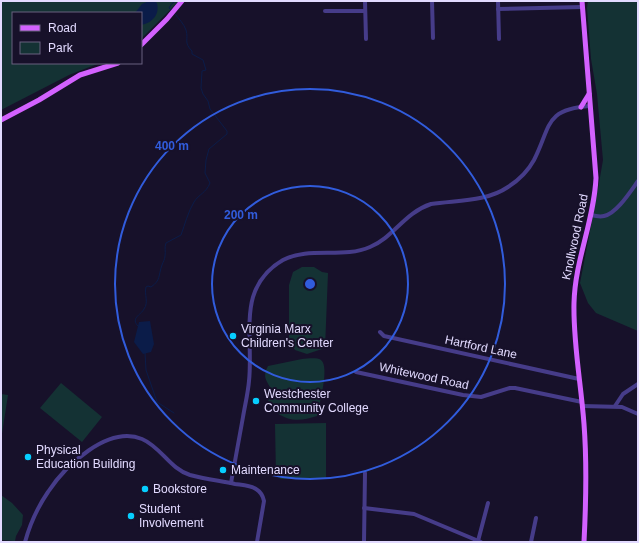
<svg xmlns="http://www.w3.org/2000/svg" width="639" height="543" font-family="Helvetica,sans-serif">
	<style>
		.green { fill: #143234 }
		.water { fill: #0b1c49 }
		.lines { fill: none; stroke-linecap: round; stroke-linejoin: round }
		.stream { stroke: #0b1c49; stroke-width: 1 }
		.minor { stroke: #463c89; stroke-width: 4 }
		.major { stroke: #d361ff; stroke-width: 5 }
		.ring { fill: none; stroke: #315cdc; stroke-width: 2 }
		.poi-dot { fill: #06ceff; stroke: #17112a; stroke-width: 1.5 }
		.labels { text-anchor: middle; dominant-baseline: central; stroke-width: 4; stroke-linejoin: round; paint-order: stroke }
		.street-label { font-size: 12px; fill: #e2daff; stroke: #17112a }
		.poi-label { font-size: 12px; fill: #e2daff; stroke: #17112a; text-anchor: start }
		.centre { fill: #315cdc; stroke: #17112a; stroke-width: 2 }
		.ring-label { font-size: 12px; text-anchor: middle; font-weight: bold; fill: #315cdc; stroke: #17112a; stroke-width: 4; stroke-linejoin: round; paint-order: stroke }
	</style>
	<rect width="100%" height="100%" fill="#17112a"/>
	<!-- green -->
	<g class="green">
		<polygon points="1,1 179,1 141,39 141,13 13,13 13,63 100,63 69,75 1,110"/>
		<polygon points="588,1 638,1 638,331 596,313 588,303 580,283 596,200 603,160 597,94 591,59 587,8"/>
		<polygon points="302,267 314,267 322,272 328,273 325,348 307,354 295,350 289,341 289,285 293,272"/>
		<path d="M 302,359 C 307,359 316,357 321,360 C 330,367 319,405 317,416 C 302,421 290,422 277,413 C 274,410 270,407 269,403 C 267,398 269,392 270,387 C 265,379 263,375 268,366 Z"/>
		<polygon points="61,383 102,417 82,442 40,408"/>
		<polygon points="1,394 8,395 1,440"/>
		<polygon points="326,423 326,479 281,479 276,476 275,424"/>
		<polygon points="1,495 12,503 23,515 22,525 16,536 15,541 1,540"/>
	</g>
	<!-- water -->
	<g class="water">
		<path d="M 149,1 L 154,1 L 157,3 C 160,15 152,23 141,25 L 141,13 L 135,13 L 142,4 Z"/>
		<polygon points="150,321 154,344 151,352 143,354 134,342 139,322"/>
	</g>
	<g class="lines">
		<!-- stream -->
		<g class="stream">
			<polyline points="171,10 169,8 170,6 175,1"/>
			<path d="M 138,326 C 130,318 141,315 144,309 C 149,302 144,295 146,287 L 148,286 L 151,287 C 161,280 158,276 162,265 C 163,262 165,259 165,256 C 166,251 164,248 166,243 L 181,235 C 185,224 188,212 194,202 C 199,194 206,193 210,183 L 205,173 L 206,160 L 209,149 L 227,134 L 227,131 L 210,109 L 208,101 L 203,94 L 201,88 L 202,71 L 206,70 L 203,60 L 192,54 L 192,51 C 183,42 189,40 186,30 C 184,24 179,19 175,14"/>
			<polyline points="145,353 146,370 157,402 174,413"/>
		</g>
		<!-- minor -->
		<g class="minor">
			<polyline points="365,1 366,39"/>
			<polyline points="432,1 433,38"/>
			<polyline points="498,1 499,39"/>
			<polyline points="498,9 582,7"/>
			<polyline points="325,11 365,11"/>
			<path d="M 591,215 C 595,216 600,217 604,216 C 617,213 630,192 638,181"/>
			<polyline points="380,332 384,336 579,379"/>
			<polyline points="356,372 463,395 481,397 510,388 515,388 582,402"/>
			<polyline points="582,406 622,407 638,414"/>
			<polyline points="615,406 623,394 638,384"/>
			<path d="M 231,483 C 235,461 239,439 243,417 C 245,405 248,393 249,381 C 252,355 246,321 253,297 C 258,281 269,268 283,260 C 309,246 343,259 370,247 C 394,237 404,213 431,204 C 457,200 486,202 508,187 C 519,180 528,171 534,160 C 551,127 544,109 590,106"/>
			<polyline points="364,508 414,514 481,542"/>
			<polyline points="478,541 488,503"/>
			<path d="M 25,542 C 30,524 37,508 48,492 C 65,466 108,425 142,439 C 161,447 170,469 190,475 C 205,479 221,481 235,484 C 242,485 250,485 256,489 C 261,492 263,496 264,501 L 257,542"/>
			<polyline points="364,542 365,473"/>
			<polyline points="531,542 536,518"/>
		</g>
		<!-- major -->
		<g class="major">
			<path d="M 582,1 L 596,178 C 594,221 575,260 574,303 C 573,343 581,383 584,424 C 587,463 586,503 584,542"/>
			<polyline points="141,45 167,19 182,1"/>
			<polyline points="581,107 589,94"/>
			<polyline points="1,120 39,100 80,75 118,63"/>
		</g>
	</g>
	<!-- distance rings -->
	<g class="ring">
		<circle cx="310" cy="284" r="98"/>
		<circle cx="310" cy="284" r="195"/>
	</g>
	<!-- markers -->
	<g class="poi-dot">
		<circle cx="233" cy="336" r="4"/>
		<circle cx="256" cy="401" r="4"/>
		<circle cx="28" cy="457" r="4"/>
		<circle cx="223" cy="470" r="4"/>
		<circle cx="145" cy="489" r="4"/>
		<circle cx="131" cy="516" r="4"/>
	</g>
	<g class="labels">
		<!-- street labels -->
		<g class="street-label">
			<text transform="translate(575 237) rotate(-78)">Knollwood Road</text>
			<text transform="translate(481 347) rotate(12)">Hartford Lane</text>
			<text transform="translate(424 376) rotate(12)">Whitewood Road</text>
		</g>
		<!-- poi labels -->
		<g class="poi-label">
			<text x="241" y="329">Virginia Marx<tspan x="241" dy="14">Children's Center</tspan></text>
			<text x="264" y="394">Westchester<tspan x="264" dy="14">Community College</tspan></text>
			<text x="36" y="450">Physical<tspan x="36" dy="14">Education Building</tspan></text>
			<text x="231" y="470">Maintenance</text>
			<text x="153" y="489">Bookstore</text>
			<text x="139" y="509">Student<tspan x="139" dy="14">Involvement</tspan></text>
		</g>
	</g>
	<circle cx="310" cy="284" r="6" class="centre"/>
	<g class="ring-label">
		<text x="172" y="150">400 m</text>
		<text x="241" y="219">200 m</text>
	</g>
	<!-- border -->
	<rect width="639" height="543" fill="none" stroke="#e2daff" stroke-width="4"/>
	<!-- legend -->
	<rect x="12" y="12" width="130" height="52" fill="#17112a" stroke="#68617f"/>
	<rect x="20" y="25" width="20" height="6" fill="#d361ff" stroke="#68617f"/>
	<text x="48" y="32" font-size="12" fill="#e2daff">Road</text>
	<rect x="20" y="42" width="20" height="12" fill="#143234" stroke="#68617f"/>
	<text x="48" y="52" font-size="12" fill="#e2daff">Park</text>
</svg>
